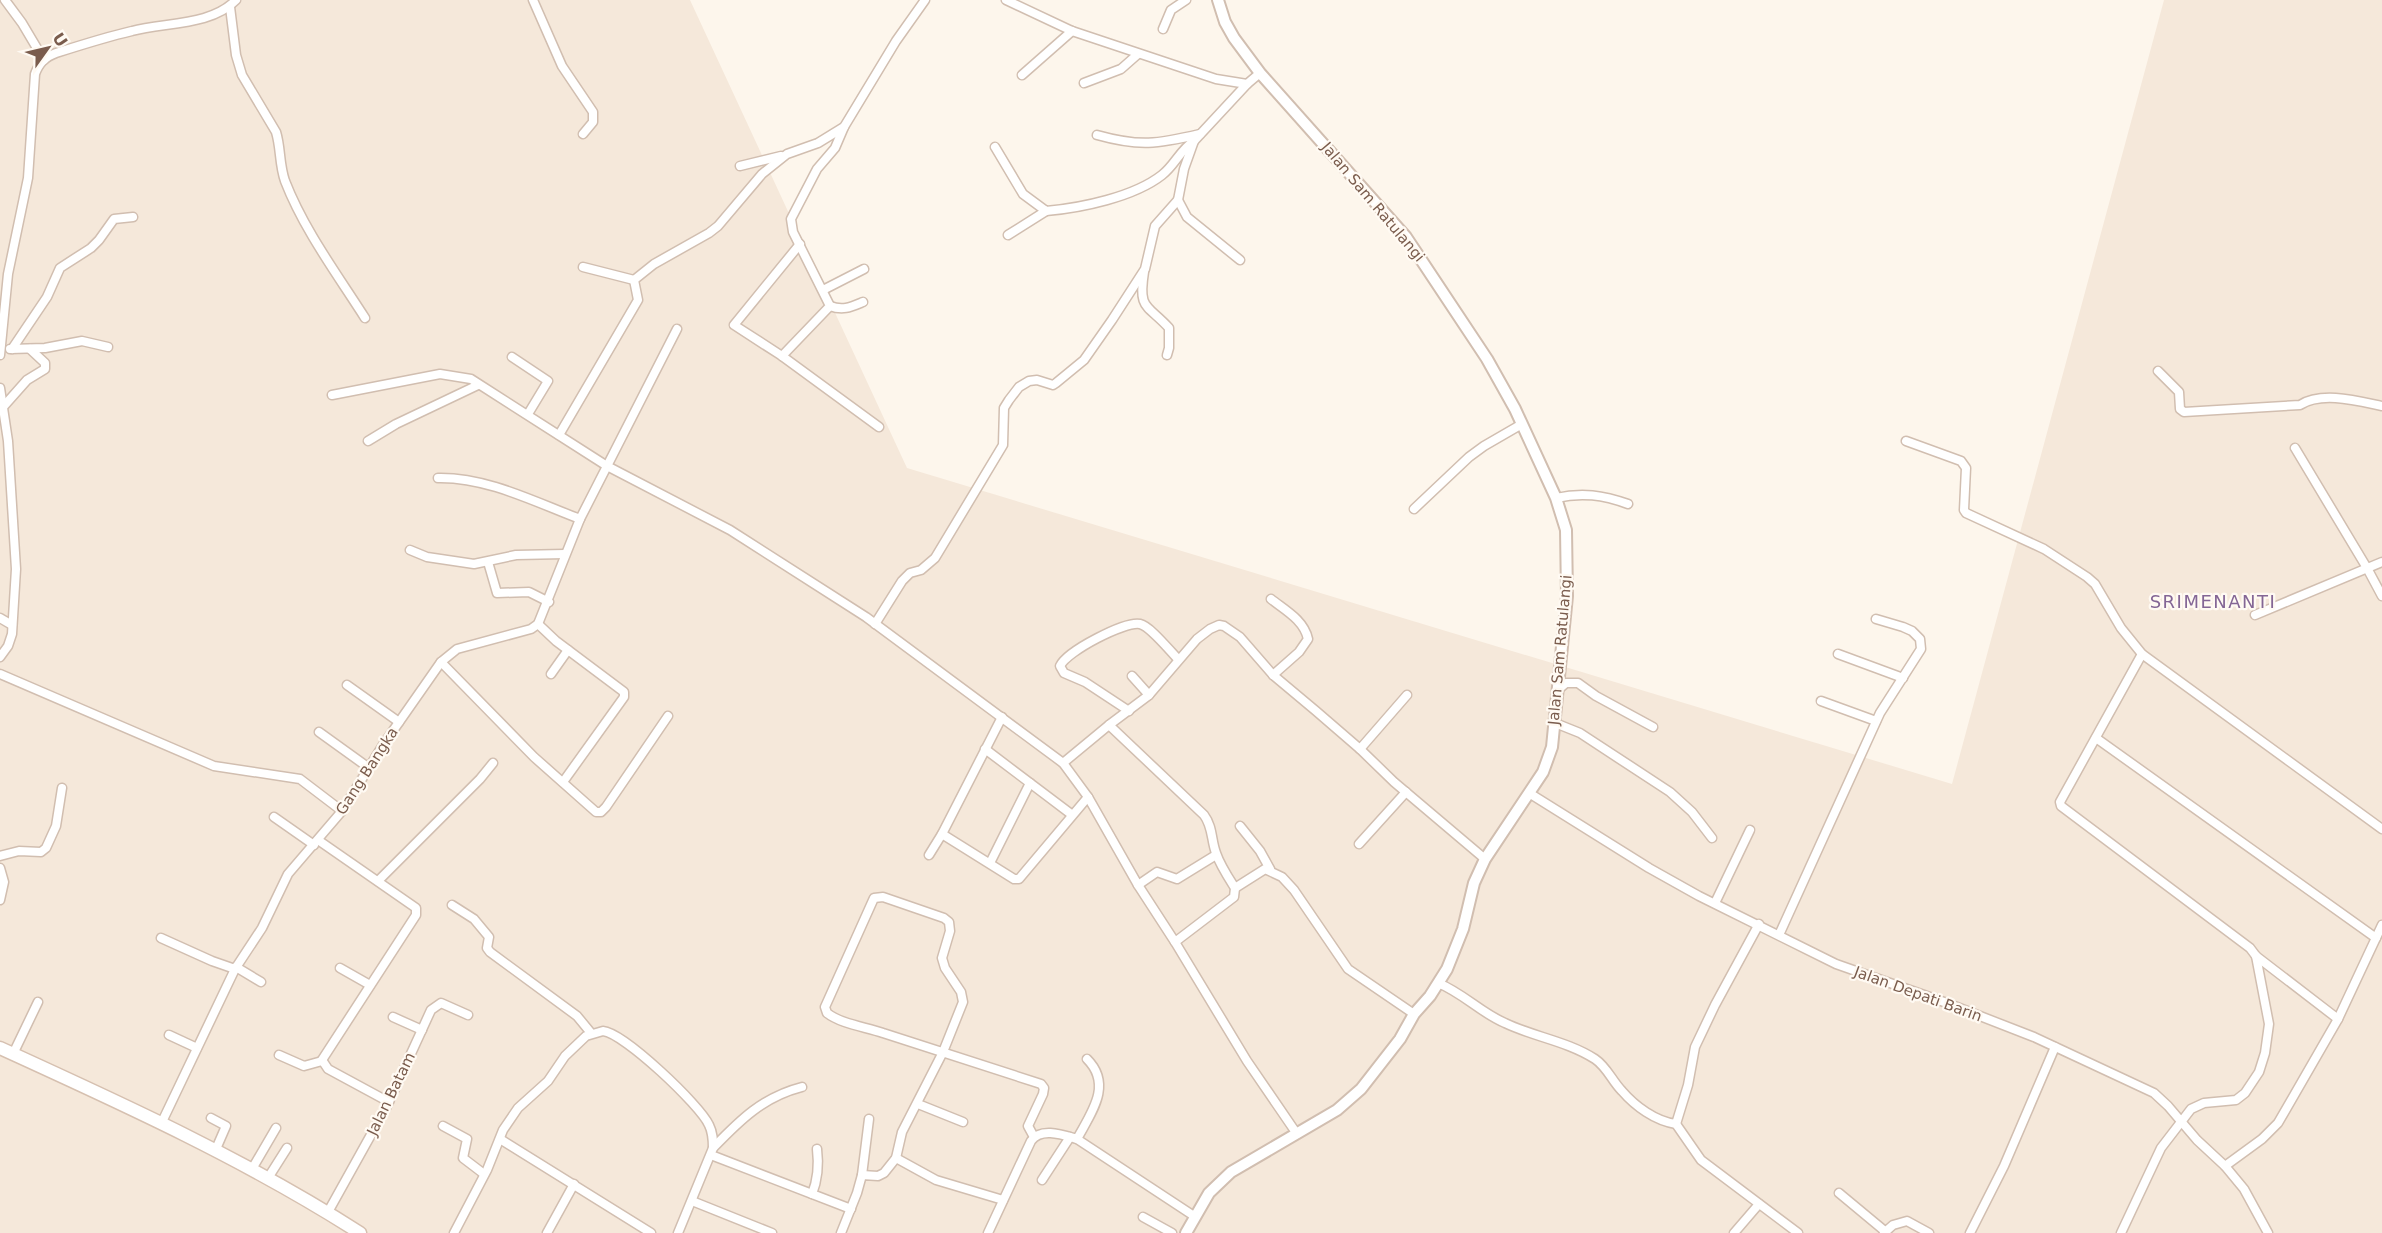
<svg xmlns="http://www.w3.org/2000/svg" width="2382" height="1233" font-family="'DejaVu Sans',sans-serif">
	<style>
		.residential { fill: #f5e8da }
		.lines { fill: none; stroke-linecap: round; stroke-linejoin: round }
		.minor-casing { stroke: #d1beb0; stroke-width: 11 }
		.tertiary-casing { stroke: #d1beb0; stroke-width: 14 }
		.secondary-casing { stroke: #d6c0b0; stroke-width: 15 }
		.minor { stroke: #fff; stroke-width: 8 }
		.tertiary { stroke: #fff; stroke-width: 10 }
		.secondary { stroke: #fff; stroke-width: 12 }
		.labels { text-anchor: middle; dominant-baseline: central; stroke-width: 4.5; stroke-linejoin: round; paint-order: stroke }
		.street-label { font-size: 15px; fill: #7a5c4d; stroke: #fffaf3 }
		.quarter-label { font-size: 18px; letter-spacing: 1.5px; fill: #846695; stroke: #fffaf3 }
	</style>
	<rect width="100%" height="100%" fill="#fdf6ec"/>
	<!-- residential -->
	<polygon class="residential" points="0,0 690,0 907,468 1952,784 2164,0 2382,0 2382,1233 0,1233"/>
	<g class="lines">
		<!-- minor casing -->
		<g class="minor-casing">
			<g id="minor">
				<polyline points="5,0 22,23 44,60"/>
				<polyline points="533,0 562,66 593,112 593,122 583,134"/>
				<polyline points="1006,0 1072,31 1216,79 1247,84 1260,73"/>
				<path d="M 230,7 L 236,55 L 242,75 L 276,132 C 281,148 279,164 285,181 C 304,230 337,274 365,318"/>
				<polyline points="1163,29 1171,10 1186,0"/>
				<polyline points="1022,75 1072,31"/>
				<polyline points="1084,83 1121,69 1138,54"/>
				<path d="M 1097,135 C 1140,147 1157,144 1200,134"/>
				<path d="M 995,147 L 1023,194 L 1046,211 C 1081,208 1134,197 1162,175 C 1175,165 1180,150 1194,141"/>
				<polyline points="740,166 781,156"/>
				<polyline points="1008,235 1046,211"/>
				<polyline points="800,244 734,325 782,356 879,427"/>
				<polyline points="1240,260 1187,217 1178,200 1184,169 1194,141 1247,84"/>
				<polyline points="583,267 634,280"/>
				<path d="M 1144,272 C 1138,310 1147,304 1169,328 L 1169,348 L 1167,355"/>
				<polyline points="823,290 864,269"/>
				<path d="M 830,306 C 843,311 851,307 863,302"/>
				<polyline points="10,349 45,348 82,341 108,347"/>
				<polyline points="12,349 47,297 60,268 91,248 99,240 114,219 133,217"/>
				<path d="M 0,355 L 8,274 L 28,178 L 35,74 C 39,63 45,57 56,53 C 81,45 106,37 132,31 C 165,22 211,26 236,0"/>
				<polyline points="782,356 830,306 793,232 791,219 817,169 835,148 844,127"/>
				<polyline points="512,357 548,381 528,414"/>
				<path d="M 2158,371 L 2179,392 L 2180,409 L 2184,412 L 2300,405 C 2322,391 2358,401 2382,406"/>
				<polyline points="0,388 8,441 16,569 12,634 8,646 0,657"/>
				<polyline points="332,395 440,374 471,379 607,466 730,530 866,617 1063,763 1088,797 1138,885 1175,942 1247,1061 1297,1134"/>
				<polyline points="3,407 27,380 45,369 45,363 30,349"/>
				<polyline points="559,435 638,300 634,280 654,264 709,233 718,226 762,174 787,154 818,143 844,127 896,41 925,0"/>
				<polyline points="368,441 396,424 478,385"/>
				<polyline points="1906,441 1961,461 1966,468 1964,510 1966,513 2044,549 2087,577 2095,584 2121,628 2142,654 2382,829"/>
				<polyline points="2295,448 2367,568 2382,596"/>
				<path d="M 438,478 C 487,477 535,502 580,519"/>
				<path d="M 1556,498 C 1582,492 1603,495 1628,504"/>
				<polyline points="1414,509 1469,457 1484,446 1522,424"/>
				<polyline points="410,550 427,557 474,564 516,555 565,554"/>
				<polyline points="488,562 497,593 529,592 549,602"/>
				<path d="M 1271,599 C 1285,610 1304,620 1308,639 L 1299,652 L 1273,675"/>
				<polyline points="2255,615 2382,562"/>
				<polyline points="0,618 12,625"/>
				<polyline points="538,624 556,641 624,692 624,697 563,782"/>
				<polyline points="875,624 902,581 910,573 921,570 935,558 1003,445 1004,408 1009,400 1019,387 1029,381 1037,380 1053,385 1056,383 1084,360 1112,320 1145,269 1155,226 1178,200"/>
				<polyline points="1838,654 1903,678"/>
				<polyline points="2142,654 2060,802 2061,806 2250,948 2256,956 2338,1019"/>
				<polyline points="441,662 534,757 596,812 601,812 606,807 668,716"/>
				<polyline points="0,674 214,766 300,779 342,811"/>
				<polyline points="551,674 568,650"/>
				<polyline points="1132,676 1149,695"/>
				<polyline points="347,685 399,722"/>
				<polyline points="1559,689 1566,683 1578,683 1596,696 1653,727"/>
				<polyline points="1821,701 1876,721"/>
				<path d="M 1129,711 L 1085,682 L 1064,673 L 1060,666 C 1067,651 1125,621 1140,624 C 1150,626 1170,651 1178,659"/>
				<polyline points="1555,723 1580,733 1670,792 1692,812 1712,838"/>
				<path d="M 1109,725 L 1204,815 C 1213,827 1211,840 1216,853 C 1220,865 1228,877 1235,888 L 1234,897 L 1175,942"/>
				<polyline points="319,732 369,768"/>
				<polyline points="2096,738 2376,938"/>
				<polyline points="985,749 1071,814"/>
				<polyline points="1360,749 1407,695"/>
				<polyline points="1063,763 1109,725 1149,695 1197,639 1210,629 1219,625 1224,626 1240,637 1273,675 1316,711 1360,749 1394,782 1485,859"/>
				<polyline points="1529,793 1649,868 1699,896 1836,964 1944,1002 2034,1037 2154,1093 2168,1106 2197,1140 2225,1166 2244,1189 2268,1233"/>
				<polyline points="274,817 314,845"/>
				<polyline points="1240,826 1260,851 1270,869"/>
				<polyline points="942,834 1014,879 1019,879 1088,797"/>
				<polyline points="318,840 416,908 416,915 322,1060 328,1069 389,1102"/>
				<polyline points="1359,844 1406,792"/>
				<polyline points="929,855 942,834 1002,717"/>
				<polyline points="0,856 19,851 41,852 46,848 56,826 62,788"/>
				<polyline points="990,863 1030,783"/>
				<polyline points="0,868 4,882 0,900"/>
				<polyline points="378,881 480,779 493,763"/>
				<polyline points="1138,885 1157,872 1177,879 1216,855"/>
				<polyline points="1235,888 1265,869 1282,877 1294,890 1348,969 1414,1014"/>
				<polyline points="1715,903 1750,830"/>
				<polyline points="452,905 474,919 489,937 487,948 490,952 577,1016 591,1033"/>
				<polyline points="1779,935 1880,713 1921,649 1920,639 1912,631 1903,627 1876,619"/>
				<polyline points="161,938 212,961 235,969"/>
				<polyline points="236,967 261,982"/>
				<polyline points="340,968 370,985"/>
				<path d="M 1438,983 C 1463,993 1481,1013 1505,1023 C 1534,1037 1567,1041 1595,1059 C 1607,1067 1612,1081 1622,1091 C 1635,1106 1655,1121 1676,1124 L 1701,1160 L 1798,1233"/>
				<polyline points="393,1017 422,1030"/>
				<polyline points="169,1035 197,1048"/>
				<polyline points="13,1054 38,1002"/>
				<polyline points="279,1055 304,1066 322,1061"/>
				<polyline points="918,1104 963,1122"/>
				<polyline points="211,1118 226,1126 216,1149"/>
				<polyline points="161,1124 235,969 262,928 288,874 342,811 383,745 441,662 457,649 531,629 538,624 580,519 677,329"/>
				<polyline points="1676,1124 1688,1085 1695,1047 1715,1005 1759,924"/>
				<polyline points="443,1126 467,1139 463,1158 484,1174"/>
				<polyline points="500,1139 651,1233"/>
				<path d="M 1077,1139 C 1091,1113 1113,1085 1087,1059"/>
				<path d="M 713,1148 C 740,1120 763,1097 802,1087"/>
				<polyline points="711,1155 851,1209"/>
				<polyline points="896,1158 936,1180 1003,1200"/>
				<polyline points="2225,1166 2262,1139 2278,1123 2338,1019 2382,925"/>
				<polyline points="252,1169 276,1128"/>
				<polyline points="862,1175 869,1119"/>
				<polyline points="268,1178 287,1148"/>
				<polyline points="1042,1180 1070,1137"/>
				<polyline points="1839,1193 1886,1232"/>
				<path d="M 812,1194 C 818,1179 819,1165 817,1149"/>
				<polyline points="692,1201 772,1233"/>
				<polyline points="328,1212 387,1106 431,1010 441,1003 468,1015"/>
				<polyline points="1143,1217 1172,1233"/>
				<path d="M 454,1233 L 487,1170 L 503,1130 L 518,1108 L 548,1081 L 565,1056 L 586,1036 L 603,1031 C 624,1033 700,1105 709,1125 C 713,1133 713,1140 713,1148 L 678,1233"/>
				<polyline points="547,1233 574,1184"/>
				<path d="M 841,1233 L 857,1193 L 862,1175 L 878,1176 L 884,1173 L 896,1158 L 902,1132 L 943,1052 L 963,1002 L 961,992 L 945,968 L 942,958 L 950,931 L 949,922 L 944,918 L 883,897 L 874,898 L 825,1007 L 827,1013 C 841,1024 866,1027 883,1033 C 935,1050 988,1067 1041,1084 L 1044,1088 L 1043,1094 L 1028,1126 L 1034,1137"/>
				<path d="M 988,1233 L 1031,1141 C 1041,1127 1063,1135 1077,1139 L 1194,1216"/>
				<polyline points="1734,1233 1759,1204"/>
				<polyline points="1884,1233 1893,1225 1907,1221 1929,1233"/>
				<polyline points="1970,1233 2004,1166 2055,1047"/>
				<polyline points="2121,1233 2161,1148 2191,1109 2204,1103 2236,1100 2245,1093 2259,1072 2265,1053 2269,1024 2256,956"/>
			</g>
		</g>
		<!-- tertiary casing -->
		<g class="tertiary-casing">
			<polyline id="tertiary" points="1186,1233 1209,1193 1231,1172 1337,1110 1361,1089 1400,1039 1414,1014 1430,996 1447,969 1463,929 1474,883 1485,859 1543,772 1552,747 1567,596 1566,530 1556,498 1515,409 1487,359 1406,237 1260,73 1234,38 1225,22 1218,0"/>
		</g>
		<!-- secondary casing -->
		<g class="secondary-casing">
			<path id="secondary" d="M 0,1048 C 123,1104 246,1160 360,1233"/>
		</g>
		<!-- minor -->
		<use href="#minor" class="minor"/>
		<!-- tertiary -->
		<use href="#tertiary" class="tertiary"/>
		<!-- secondary -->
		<use href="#secondary" class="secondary"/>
	</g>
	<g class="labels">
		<!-- street labels -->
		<g class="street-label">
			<text transform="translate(1373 202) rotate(50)">Jalan Sam Ratulangi</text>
			<text transform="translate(1560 650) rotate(-85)">Jalan Sam Ratulangi</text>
			<text transform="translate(367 771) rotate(-57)">Gang Bangka</text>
			<text transform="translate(1918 994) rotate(20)">Jalan Depati Barin</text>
			<text transform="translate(391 1094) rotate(-64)">Jalan Batam</text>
		</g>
		<!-- quarter labels -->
		<g class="quarter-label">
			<text x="2213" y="601">SRIMENANTI</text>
		</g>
	</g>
	<!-- north arrow -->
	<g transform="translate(48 48) rotate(56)" stroke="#fffaf3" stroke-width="4.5" paint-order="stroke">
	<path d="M0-4.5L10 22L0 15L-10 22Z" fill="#7a5c4d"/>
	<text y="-9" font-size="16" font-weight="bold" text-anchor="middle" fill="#7a5c4d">U</text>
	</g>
</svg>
